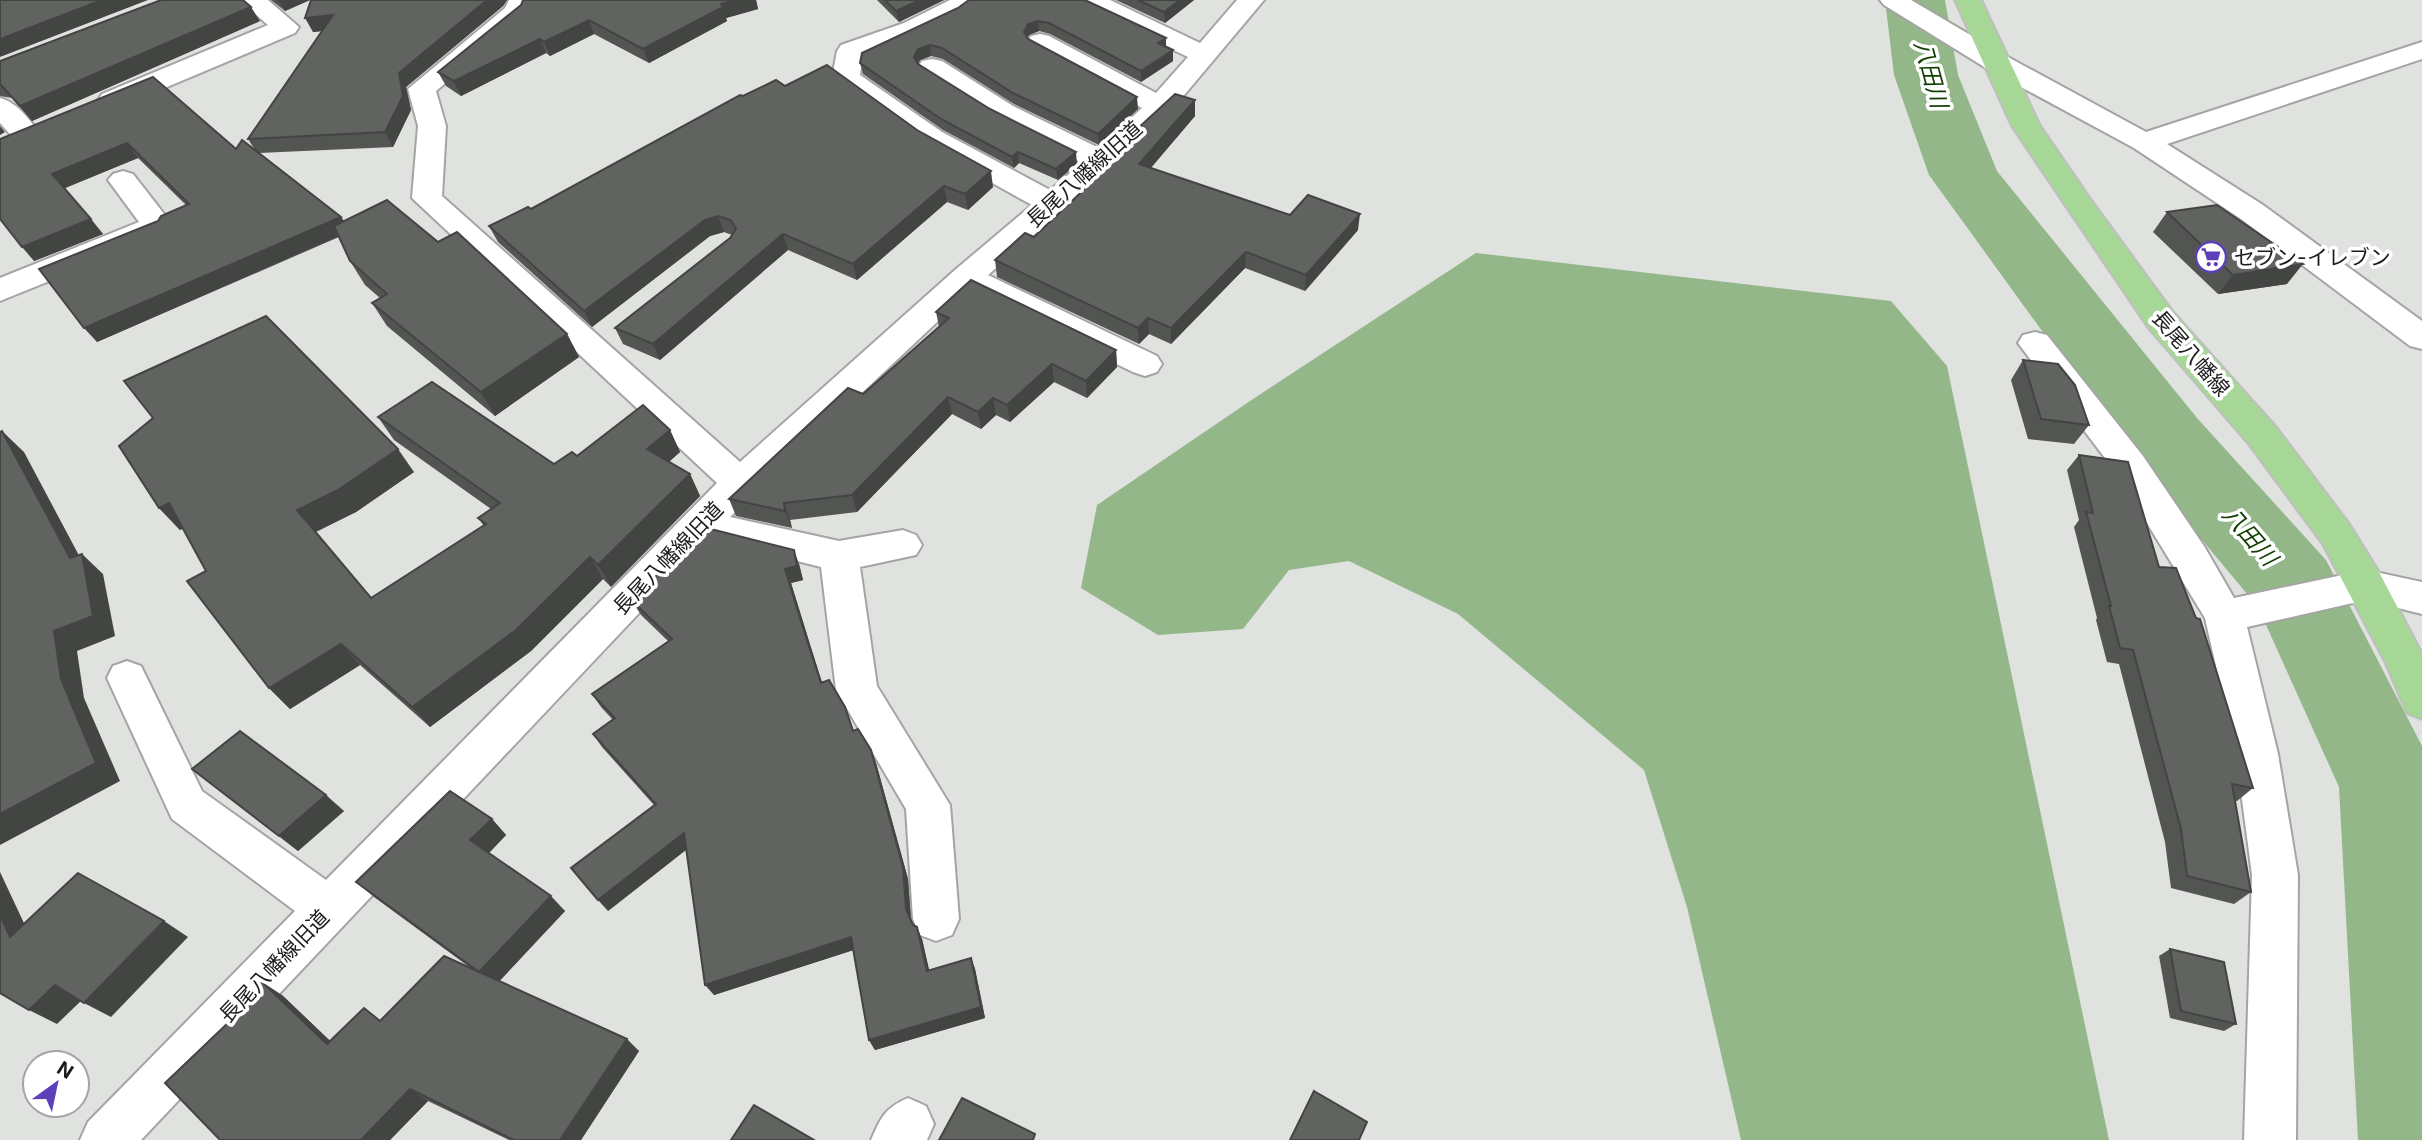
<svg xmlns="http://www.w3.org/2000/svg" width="2422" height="1140" font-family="Inter,'Noto Sans JP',sans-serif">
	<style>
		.water { fill: #94b78a }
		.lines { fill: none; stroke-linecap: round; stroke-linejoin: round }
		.river { fill: #94b78a; fill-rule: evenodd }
		.minor-casing { stroke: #a3a5a2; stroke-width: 4 }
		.major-casing { stroke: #bfbfbf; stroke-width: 4 }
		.minor { fill: #fff; fill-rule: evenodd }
		.major { fill: #a6d797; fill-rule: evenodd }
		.wall { fill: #535553 }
		.shaded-wall { fill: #434543 }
		.building { fill: #606360; stroke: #434543; stroke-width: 2 }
		.labels { text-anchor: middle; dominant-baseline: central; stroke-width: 7; stroke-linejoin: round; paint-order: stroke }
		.street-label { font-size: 21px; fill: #1b1c1b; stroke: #fff }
		.poi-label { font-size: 21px; fill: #1b1c1b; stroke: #fff; text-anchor: start }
		.water-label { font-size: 23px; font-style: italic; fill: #103e00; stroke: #fff }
	</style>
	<rect width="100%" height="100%" fill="#e0e2df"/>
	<!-- water -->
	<polygon class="water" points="1476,253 1891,301 1947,366 2109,1140 1741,1140 1687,907 1644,770 1458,614 1349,561 1289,570 1243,629 1158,635 1081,588 1097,505 1253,399"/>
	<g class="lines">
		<!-- river -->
		<polygon class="river" points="1885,0 1945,0 1958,75 1997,171 2197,418 2326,560 2422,746 2422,1140 2358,1140 2339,787 2258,607 2137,462 1929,175 1894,75"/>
		<!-- minor casing -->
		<g class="minor-casing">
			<g id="minor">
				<polygon points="239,0 268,0 299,27 295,33 122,106 112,108 102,106 98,100 102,94 268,25"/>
				<path d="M 509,0 L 535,0 L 525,17 L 436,91 L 446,126 L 442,196 L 740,462 L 955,270 L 1032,205 L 922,144 L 836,84 L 832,78 L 837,51 L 841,45 L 904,23 L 950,0 L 976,0 C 967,23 888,47 863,56 L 860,75 L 942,132 L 1050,190 L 1082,163 L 993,118 L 922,73 L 918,67 L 922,61 L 932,59 L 942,61 L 1013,106 L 1099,148 L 1142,108 L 1031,48 L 1027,42 L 1031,36 L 1040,34 L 1049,36 L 1156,93 L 1188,57 L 1080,5 L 1076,0 L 1110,0 L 1200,43 L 1237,0 L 1264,0 L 1170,112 L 1112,167 L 988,275 L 1157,356 L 1162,364 L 1157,372 L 1145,376 L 1133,372 L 969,292 L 730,517 L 839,541 L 903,530 L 916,535 L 922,545 L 916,555 L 860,567 L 877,686 L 950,805 L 959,919 L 952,935 L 936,941 L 920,935 L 913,919 L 906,809 L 836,690 L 821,567 L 709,539 L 141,1140 L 80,1140 L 88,1122 L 295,911 L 172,819 L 107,678 L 113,666 L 127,661 L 141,666 L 202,791 L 326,880 L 717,483 L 412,198 L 418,126 L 408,89 L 505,8 Z"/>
				<polygon points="1880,0 1911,0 2006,56 2146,132 2422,42 2422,59 2167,144 2263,205 2422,321 2422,349 2410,346 2241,219 2134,148 1986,68 1884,5"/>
				<path d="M 0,98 C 17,102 32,122 41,136 L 37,142 C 18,147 12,136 0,123 Z"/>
				<polygon points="123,171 133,174 168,219 172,226 168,233 0,301 0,278 139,222 108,180 113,174"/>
				<polygon points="2035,332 2047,335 2143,456 2204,546 2234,598 2366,570 2422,582 2422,614 2366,600 2247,627 2278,754 2298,875 2296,1140 2244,1140 2252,875 2236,754 2205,618 2117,474 2018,343 2023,335"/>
				<path d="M 908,1098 L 926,1106 L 934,1124 L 927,1140 L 871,1140 C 881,1117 885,1108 908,1098 Z"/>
			</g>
		</g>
		<!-- major casing -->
		<g class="major-casing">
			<polygon id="major" points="1955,0 1981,0 2040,126 2090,199 2172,311 2275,426 2349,524 2380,574 2422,654 2422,719 2407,713 2385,661 2323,544 2249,444 2148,327 2012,126"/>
		</g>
		<!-- minor -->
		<use href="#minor" class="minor"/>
		<!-- major -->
		<use href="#major" class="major"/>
	</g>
	<!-- wall -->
	<g class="wall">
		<polygon points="271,0 310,0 285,11"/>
		<polygon points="311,0 507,0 503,6 406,87 411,110 393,147 259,153 341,217 344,221 438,242 567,334 579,357 495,416 387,326 372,303 380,298 365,285 350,261 339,237 97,342 158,221 186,205 138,158 64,188 103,234 34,261 0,139 255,150 248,139 322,31 313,32"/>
		<polygon points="523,0 756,0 758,9 726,18 727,21 649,63 594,34 550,56 546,53 461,96 446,86 438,72 521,5"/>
		<polygon points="877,0 944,0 899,22"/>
		<polygon points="969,0 1166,47 1173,61 1141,82 1050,34 1039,31 1029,35 1027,38 1028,39 1138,109 1099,145 1014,104 943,59 931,56 920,60 918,64 1077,164 1058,180 1019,163 1014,168 943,130 863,74 860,63 958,8"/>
		<polygon points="1116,0 1194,0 1165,23"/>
		<polygon points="260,21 32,121 12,98 0,96 0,61"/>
		<polygon points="785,86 993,187 968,210 947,202 857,280 788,250 660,360 623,344 615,328 730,238 732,235 724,232 710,236 592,327 498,242 489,226 531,209 743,96"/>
		<polygon points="1195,100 1195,116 1151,168 1290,215 1358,230 1305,291 1245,268 1171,344 1149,334 1139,344 997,277 995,260 1034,237 1085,188 1085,177"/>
		<polygon points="2167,212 2287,284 2218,294 2153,232"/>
		<polygon points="936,312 1116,350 1117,367 1087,398 1054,382 1010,422 996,415 981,429 952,414 857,512 790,520 792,528 736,516 729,499 863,394 939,327"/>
		<polygon points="2023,360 2089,425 2074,444 2028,439 2011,380"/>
		<polygon points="378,417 554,464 577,456 670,430 680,452 669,462 690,474 700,496 611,587 603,579 531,651 430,727 360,665 290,709 269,688 183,528 180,530 159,508 414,472 356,512 316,532 371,598 484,526 478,518 491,509 394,440"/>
		<polygon points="2079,455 2159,567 2253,788 2237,801 2235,801 2251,892 2234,904 2171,888 2165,842 2119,664 2107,662 2096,620 2097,618 2074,527 2079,520 2067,470"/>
		<polygon points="799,564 803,580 791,583 811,648 822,682 845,707 854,731 871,750 876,763 908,879 911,920 922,939 929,971 971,958 975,969 985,1018 875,1050 869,1040 853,950 714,995 686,850 608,911 654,805 602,747 593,734 613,720 601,707 592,694 668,641 641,615 632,601"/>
		<polygon points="192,769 344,811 298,851"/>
		<polygon points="492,819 506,835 489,853 565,911 499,981 639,1051 581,1140 509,1140 428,1101 390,1140 282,995 330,1041 381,1020 472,969 374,897 356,882"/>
		<polygon points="2170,949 2236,1024 2224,1031 2170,1018 2159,956"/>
	</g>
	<!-- shaded-wall -->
	<g class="shaded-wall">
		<polygon points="102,0 148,0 0,57 0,39"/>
		<polygon points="278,0 310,0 285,11"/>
		<polygon points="487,0 507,0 503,6 406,87 411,110 393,147 385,132 399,73"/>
		<polygon points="736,0 756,0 758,9 726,18 727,21 649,63 643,49 721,4"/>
		<polygon points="920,0 944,0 899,22 896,11"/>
		<polygon points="1180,0 1194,0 1165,23 1164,12"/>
		<polygon points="251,7 260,21 32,121 20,106"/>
		<polygon points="333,15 341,29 313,32 305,18"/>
		<polygon points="589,20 594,34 550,56 544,42"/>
		<polygon points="1038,21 1039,31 1029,35 1025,43 1024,32 1028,24"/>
		<polygon points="1166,38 1166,49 1158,43"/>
		<polygon points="540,39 546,53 461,96 454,81"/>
		<polygon points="930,45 931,56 920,60 916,68 914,57 918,49"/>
		<polygon points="1173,50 1173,61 1141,82 1141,71"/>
		<polygon points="1137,97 1138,109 1099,145 1098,134"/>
		<polygon points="1195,100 1195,116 1140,180 1139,164"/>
		<polygon points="0,126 5,132 0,135"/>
		<polygon points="127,143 138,158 63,189 52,174"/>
		<polygon points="1018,152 1019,163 1014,168 1012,157"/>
		<polygon points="1076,152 1077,164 1058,180 1056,169"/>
		<polygon points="991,171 993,187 968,210 965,194"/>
		<polygon points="944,186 947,202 857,280 853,264"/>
		<polygon points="1360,214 1358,230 1305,291 1306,275"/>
		<polygon points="718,216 724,232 710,236 592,327 584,311 705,220"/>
		<polygon points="341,217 350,231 97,342 84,328"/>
		<polygon points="91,219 103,234 34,261 22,247"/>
		<polygon points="783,234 788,250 660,360 653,344"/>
		<polygon points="1246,252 1245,268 1171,344 1171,328"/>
		<polygon points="2303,264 2287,284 2218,294 2233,275"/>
		<polygon points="1148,318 1149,334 1139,344 1138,328"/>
		<polygon points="567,334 579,357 495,416 481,392"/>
		<polygon points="1116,350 1117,367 1087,398 1086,381"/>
		<polygon points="1052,364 1054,382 1010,422 1007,405"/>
		<polygon points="948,397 952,414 857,512 852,495"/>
		<polygon points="993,398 996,415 981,429 978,412"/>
		<polygon points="670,430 680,452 658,471 647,449"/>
		<polygon points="2,431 24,452 83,563 82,554 103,574 115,636 77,651 84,698 120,781 0,845 0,814 61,679 54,631 70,558"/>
		<polygon points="398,449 414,472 356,512 315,532 297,510"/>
		<polygon points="690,474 700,496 611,587 598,565"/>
		<polygon points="169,503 190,525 180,530 159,508"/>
		<polygon points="784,503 790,520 792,528 785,511"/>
		<polygon points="794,550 799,564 803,580 791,583 826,696 821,683 805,634 785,569"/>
		<polygon points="590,557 603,579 531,651 430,727 412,707"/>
		<polygon points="341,644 360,665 290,709 269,688"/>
		<polygon points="871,750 876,763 908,879 911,920 906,909"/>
		<polygon points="326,795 344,811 298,851 279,836"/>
		<polygon points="492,819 506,835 486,856 470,840"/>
		<polygon points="684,833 692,845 608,911 598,900"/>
		<polygon points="0,872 38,953 10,937 0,915"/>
		<polygon points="551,896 565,911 495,986 479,972"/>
		<polygon points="164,921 188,937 111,1017 84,1003"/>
		<polygon points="917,927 922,939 932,982 927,971"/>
		<polygon points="851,937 857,949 714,995 705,985"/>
		<polygon points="971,958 975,969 985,1018 875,1050 869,1040"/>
		<polygon points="262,982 282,995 346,1056 327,1044"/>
		<polygon points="55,985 83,999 57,1024 29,1010"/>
		<polygon points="627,1039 639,1051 581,1140 560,1140"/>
		<polygon points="410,1089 428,1101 390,1140 361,1140"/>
	</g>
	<!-- building -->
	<g class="building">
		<polygon points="0,0 102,0 0,39"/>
		<polygon points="161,0 243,0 251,7 20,106 0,84 0,61"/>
		<polygon points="311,0 487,0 399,73 403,96 385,132 248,139 333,15 305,18"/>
		<polygon points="523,0 736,0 721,4 723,7 643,49 589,20 544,42 540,39 454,81 438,72 521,5"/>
		<polygon points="885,0 920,0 896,11"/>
		<polygon points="969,0 1085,0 1166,38 1158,43 1173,50 1141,71 1049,23 1038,21 1028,24 1024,32 1028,39 1137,97 1098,134 1013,93 942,48 930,45 918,49 914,57 918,64 990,109 1076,152 1056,169 1018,152 1012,157 941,119 860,63 862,53 958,8"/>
		<polygon points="1138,0 1180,0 1164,12"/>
		<polygon points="827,65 917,130 991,171 965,194 944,186 853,264 783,234 653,344 615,328 730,238 736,229 731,220 718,216 705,220 584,311 489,226 528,207 531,209 740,95 743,96 776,80 785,86"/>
		<polygon points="153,77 236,149 242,140 341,217 84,328 39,269 158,221 161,216 189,204 127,143 52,174 91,219 22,247 0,219 0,139"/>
		<polygon points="1175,94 1195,100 1139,164 1290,215 1308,195 1360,214 1306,275 1246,252 1171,328 1148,318 1138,328 995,260 1025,233 1034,237 1093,181 1085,177"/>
		<polygon points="387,200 438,242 457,232 567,334 481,392 372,303 387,294 350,261 334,226"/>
		<polygon points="2217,205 2303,264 2233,275 2167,212"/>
		<polygon points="971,280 1116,350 1086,381 1052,364 1007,405 993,398 978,412 948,397 852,495 784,503 785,511 729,499 848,388 863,394 949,318 936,312"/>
		<polygon points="266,316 398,449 338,490 297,510 371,598 486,524 478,518 500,503 378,417 432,382 554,464 572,452 577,456 643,405 670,430 647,449 690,474 598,565 590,557 516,630 412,707 341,644 269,688 187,581 206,571 169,503 159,508 119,446 153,418 124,381"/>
		<polygon points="2023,360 2058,364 2075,385 2089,425 2041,419"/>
		<polygon points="2,431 70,558 82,554 93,616 54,631 61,679 96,763 0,814 0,432"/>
		<polygon points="2079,455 2128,462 2159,567 2176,568 2196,618 2200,619 2253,788 2232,784 2251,892 2187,876 2181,829 2133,650 2120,648 2109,606 2111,606 2086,512 2093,513"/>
		<polygon points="703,527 794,550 797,566 785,569 805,634 821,683 829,680 845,707 853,731 858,729 871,750 903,867 906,909 913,925 917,927 927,971 971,958 981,1007 869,1040 851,937 705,985 684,833 598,900 571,868 656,804 593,734 615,718 592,694 672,639 632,601"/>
		<polygon points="240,731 326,795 279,836 192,769"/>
		<polygon points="450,791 492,819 470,840 551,896 479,972 356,882"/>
		<polygon points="78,873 164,921 84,1003 55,985 29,1010 0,993 0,915 10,937"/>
		<polygon points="2170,949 2224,962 2236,1024 2181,1011"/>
		<polygon points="444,956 627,1039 560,1140 514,1140 410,1089 361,1140 220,1140 165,1083 230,1021 227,1018 262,982 327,1044 364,1008 380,1021"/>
		<polygon points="1314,1091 1367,1122 1359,1140 1290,1140"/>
		<polygon points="962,1098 1035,1134 1033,1140 939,1140"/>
		<polygon points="754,1105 814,1140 731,1140"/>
	</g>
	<!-- icons -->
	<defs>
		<g id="supermarket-ring" transform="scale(1.575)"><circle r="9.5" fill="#fff" stroke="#5d40b9" stroke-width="1.5"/><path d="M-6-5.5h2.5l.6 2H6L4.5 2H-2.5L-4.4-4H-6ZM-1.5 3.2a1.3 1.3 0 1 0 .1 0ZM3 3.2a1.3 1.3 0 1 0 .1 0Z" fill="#5d40b9"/></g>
	</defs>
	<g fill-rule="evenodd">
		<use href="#supermarket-ring" x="2211" y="257"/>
	</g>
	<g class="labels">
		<!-- street labels -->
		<g class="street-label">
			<text transform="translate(1084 174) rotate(-42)">長尾八幡線旧道</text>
			<text transform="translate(2191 353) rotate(49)">長尾八幡線</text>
			<text transform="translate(668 558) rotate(-46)">長尾八幡線旧道</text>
			<text transform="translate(274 966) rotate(-46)">長尾八幡線旧道</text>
		</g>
		<!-- poi labels -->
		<g class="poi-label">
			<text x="2234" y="257">セブン-イレブン</text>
		</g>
		<!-- water labels -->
		<g class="water-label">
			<text transform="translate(1931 74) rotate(75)">八田川</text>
			<text transform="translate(2250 536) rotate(49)">八田川</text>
		</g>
	</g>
	<!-- north arrow -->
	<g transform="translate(56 1084) rotate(33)"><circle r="33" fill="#ffffff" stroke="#a4a4a4" stroke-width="2"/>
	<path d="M0-5L12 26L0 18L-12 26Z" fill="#5d40b9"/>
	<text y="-10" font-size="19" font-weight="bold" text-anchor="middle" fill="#1b1c1b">N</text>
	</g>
</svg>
